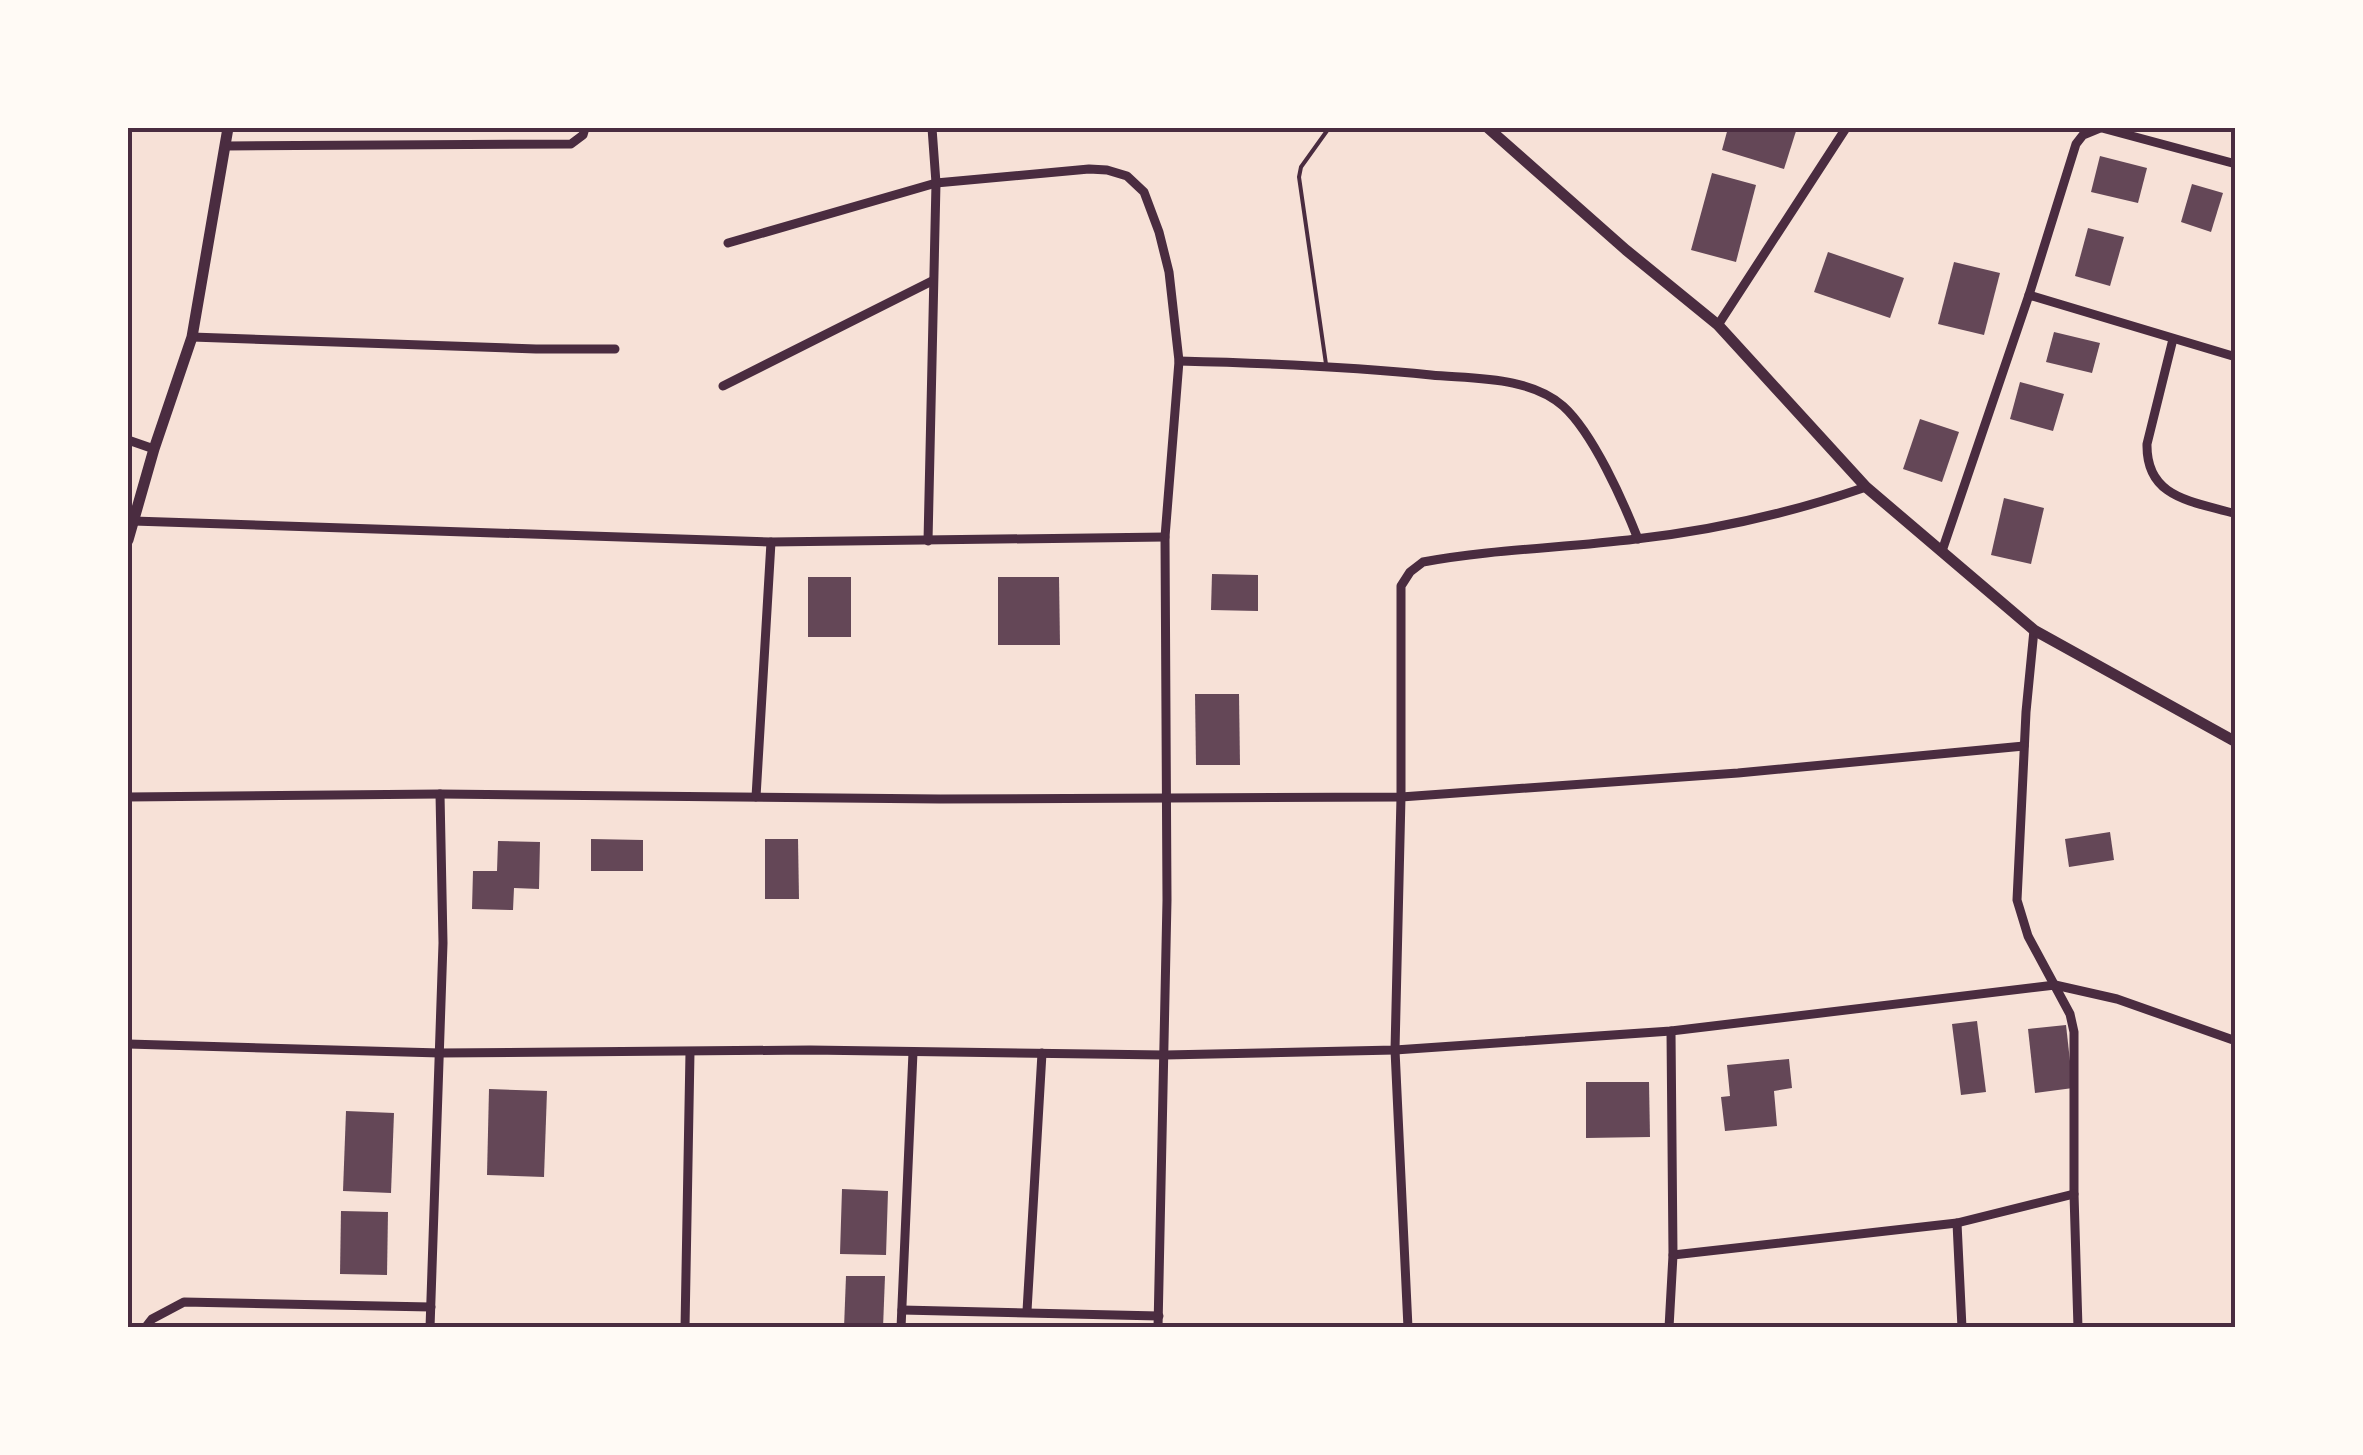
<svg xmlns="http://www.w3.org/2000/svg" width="2363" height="1455" font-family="Manrope,sans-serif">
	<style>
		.building { fill: #644757 }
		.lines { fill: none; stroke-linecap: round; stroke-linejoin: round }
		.service { stroke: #4a2c40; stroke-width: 4 }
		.minor { stroke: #4a2c40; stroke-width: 9 }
		.tertiary { stroke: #4a2c40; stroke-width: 11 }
		.neatline { fill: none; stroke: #4a2c40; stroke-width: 4 }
	</style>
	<rect width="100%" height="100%" fill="#f7e1d7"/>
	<!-- building -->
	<g class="building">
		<polygon points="1728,128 1797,128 1784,169 1722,150"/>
		<polygon points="2100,156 2147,168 2138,203 2091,192"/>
		<polygon points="1712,173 1756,185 1736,262 1691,250"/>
		<polygon points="2192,184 2223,193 2211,232 2181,222"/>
		<polygon points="2088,228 2124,237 2110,286 2075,276"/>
		<polygon points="1828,252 1904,278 1890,318 1814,292"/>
		<polygon points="1954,262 2000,273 1984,335 1938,324"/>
		<polygon points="2054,332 2100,343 2092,373 2046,362"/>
		<polygon points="2020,382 2064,394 2053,431 2010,419"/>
		<polygon points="1920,419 1959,432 1942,482 1903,469"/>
		<polygon points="2004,498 2044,508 2031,564 1991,555"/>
		<polygon points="1212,574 1258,575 1258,611 1211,610"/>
		<rect x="808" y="577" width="43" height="60"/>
		<polygon points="998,577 1059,577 1060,645 998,645"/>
		<polygon points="1195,694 1239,694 1240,765 1196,765"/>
		<polygon points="2110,832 2114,860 2069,867 2065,839"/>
		<polygon points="591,839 643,840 643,871 591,871"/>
		<polygon points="765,839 798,839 799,899 765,899"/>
		<polygon points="498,841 540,842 539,889 514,888 513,910 472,909 473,871 497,871"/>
		<polygon points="1977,1021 1986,1092 1961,1095 1952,1024"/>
		<polygon points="2066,1025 2073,1088 2035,1093 2028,1029"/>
		<polygon points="1789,1059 1792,1088 1774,1091 1777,1126 1725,1131 1721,1097 1730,1096 1727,1065"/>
		<polygon points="1586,1082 1649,1082 1650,1137 1586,1138"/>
		<polygon points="489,1089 547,1091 544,1177 487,1175"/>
		<polygon points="346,1111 394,1113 391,1193 343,1191"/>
		<polygon points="842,1189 888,1191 886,1255 840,1254"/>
		<polygon points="341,1211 388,1212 387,1275 340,1274"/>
		<polygon points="846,1276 885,1276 883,1328 844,1328"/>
	</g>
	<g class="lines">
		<!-- service -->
		<polyline class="service" points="1326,364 1299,177 1301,167 1329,128"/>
		<!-- minor -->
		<g class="minor">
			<polyline points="2102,128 2236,164"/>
			<polyline points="226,146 571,144 583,135 585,128"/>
			<polyline points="728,243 936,183 1089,169 1107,170 1127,176 1144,192 1159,232 1169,272 1179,361 1165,537 1167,900 1158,1328"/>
			<polyline points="2029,295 2236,357"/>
			<polyline points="1718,325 1846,128"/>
			<polyline points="192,337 536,349 615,349"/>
			<path d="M 2173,339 L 2147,444 C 2146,499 2193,501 2236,514"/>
			<path d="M 1179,361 C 1263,363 1347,366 1431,375 C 1473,379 1529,376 1563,406 C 1593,433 1623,501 1638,539"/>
			<polyline points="723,386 932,281"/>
			<polyline points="128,440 154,449"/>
			<polyline points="133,521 771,542 1165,537"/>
			<polyline points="928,541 936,183 932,128"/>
			<polyline points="1942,551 2029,295 2076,144 2083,135 2100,128"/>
			<polyline points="2034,630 2026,712 2017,900 2028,936 2070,1014 2074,1032 2074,1194 2078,1328"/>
			<polyline points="128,797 440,794 940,799 1401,797 1738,773 2024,746"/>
			<polyline points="756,797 771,542"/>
			<polyline points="128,1044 440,1053 810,1050 1165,1055 1395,1050 1671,1031 2055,985 2117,999 2236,1041"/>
			<polyline points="1957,1223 1962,1328"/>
			<polyline points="1673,1255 1957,1223 2074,1194"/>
			<polyline points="902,1310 1159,1316"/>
			<polyline points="1027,1311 1042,1053"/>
			<polyline points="145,1328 152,1319 184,1302 431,1307"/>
			<polyline points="430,1328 443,943 440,794"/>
			<polyline points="685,1328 690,1052"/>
			<polyline points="901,1328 913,1052"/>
			<path d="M 1408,1328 L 1395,1050 L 1401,797 L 1401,586 L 1410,572 L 1423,562 C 1493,549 1565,548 1636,539 C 1715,530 1791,513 1866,487"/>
			<polyline points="1669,1328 1673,1255 1671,1031"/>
		</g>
		<!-- tertiary -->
		<g class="tertiary">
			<polyline points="1488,128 1626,250 1718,325 1866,487 2034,630 2236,742"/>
			<polyline points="128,540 154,449 192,337 228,128"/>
		</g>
	</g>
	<!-- border -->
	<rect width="2363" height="1455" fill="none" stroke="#fffaf5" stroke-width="260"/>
	<rect x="130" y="130" width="2103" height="1195" class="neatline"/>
</svg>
